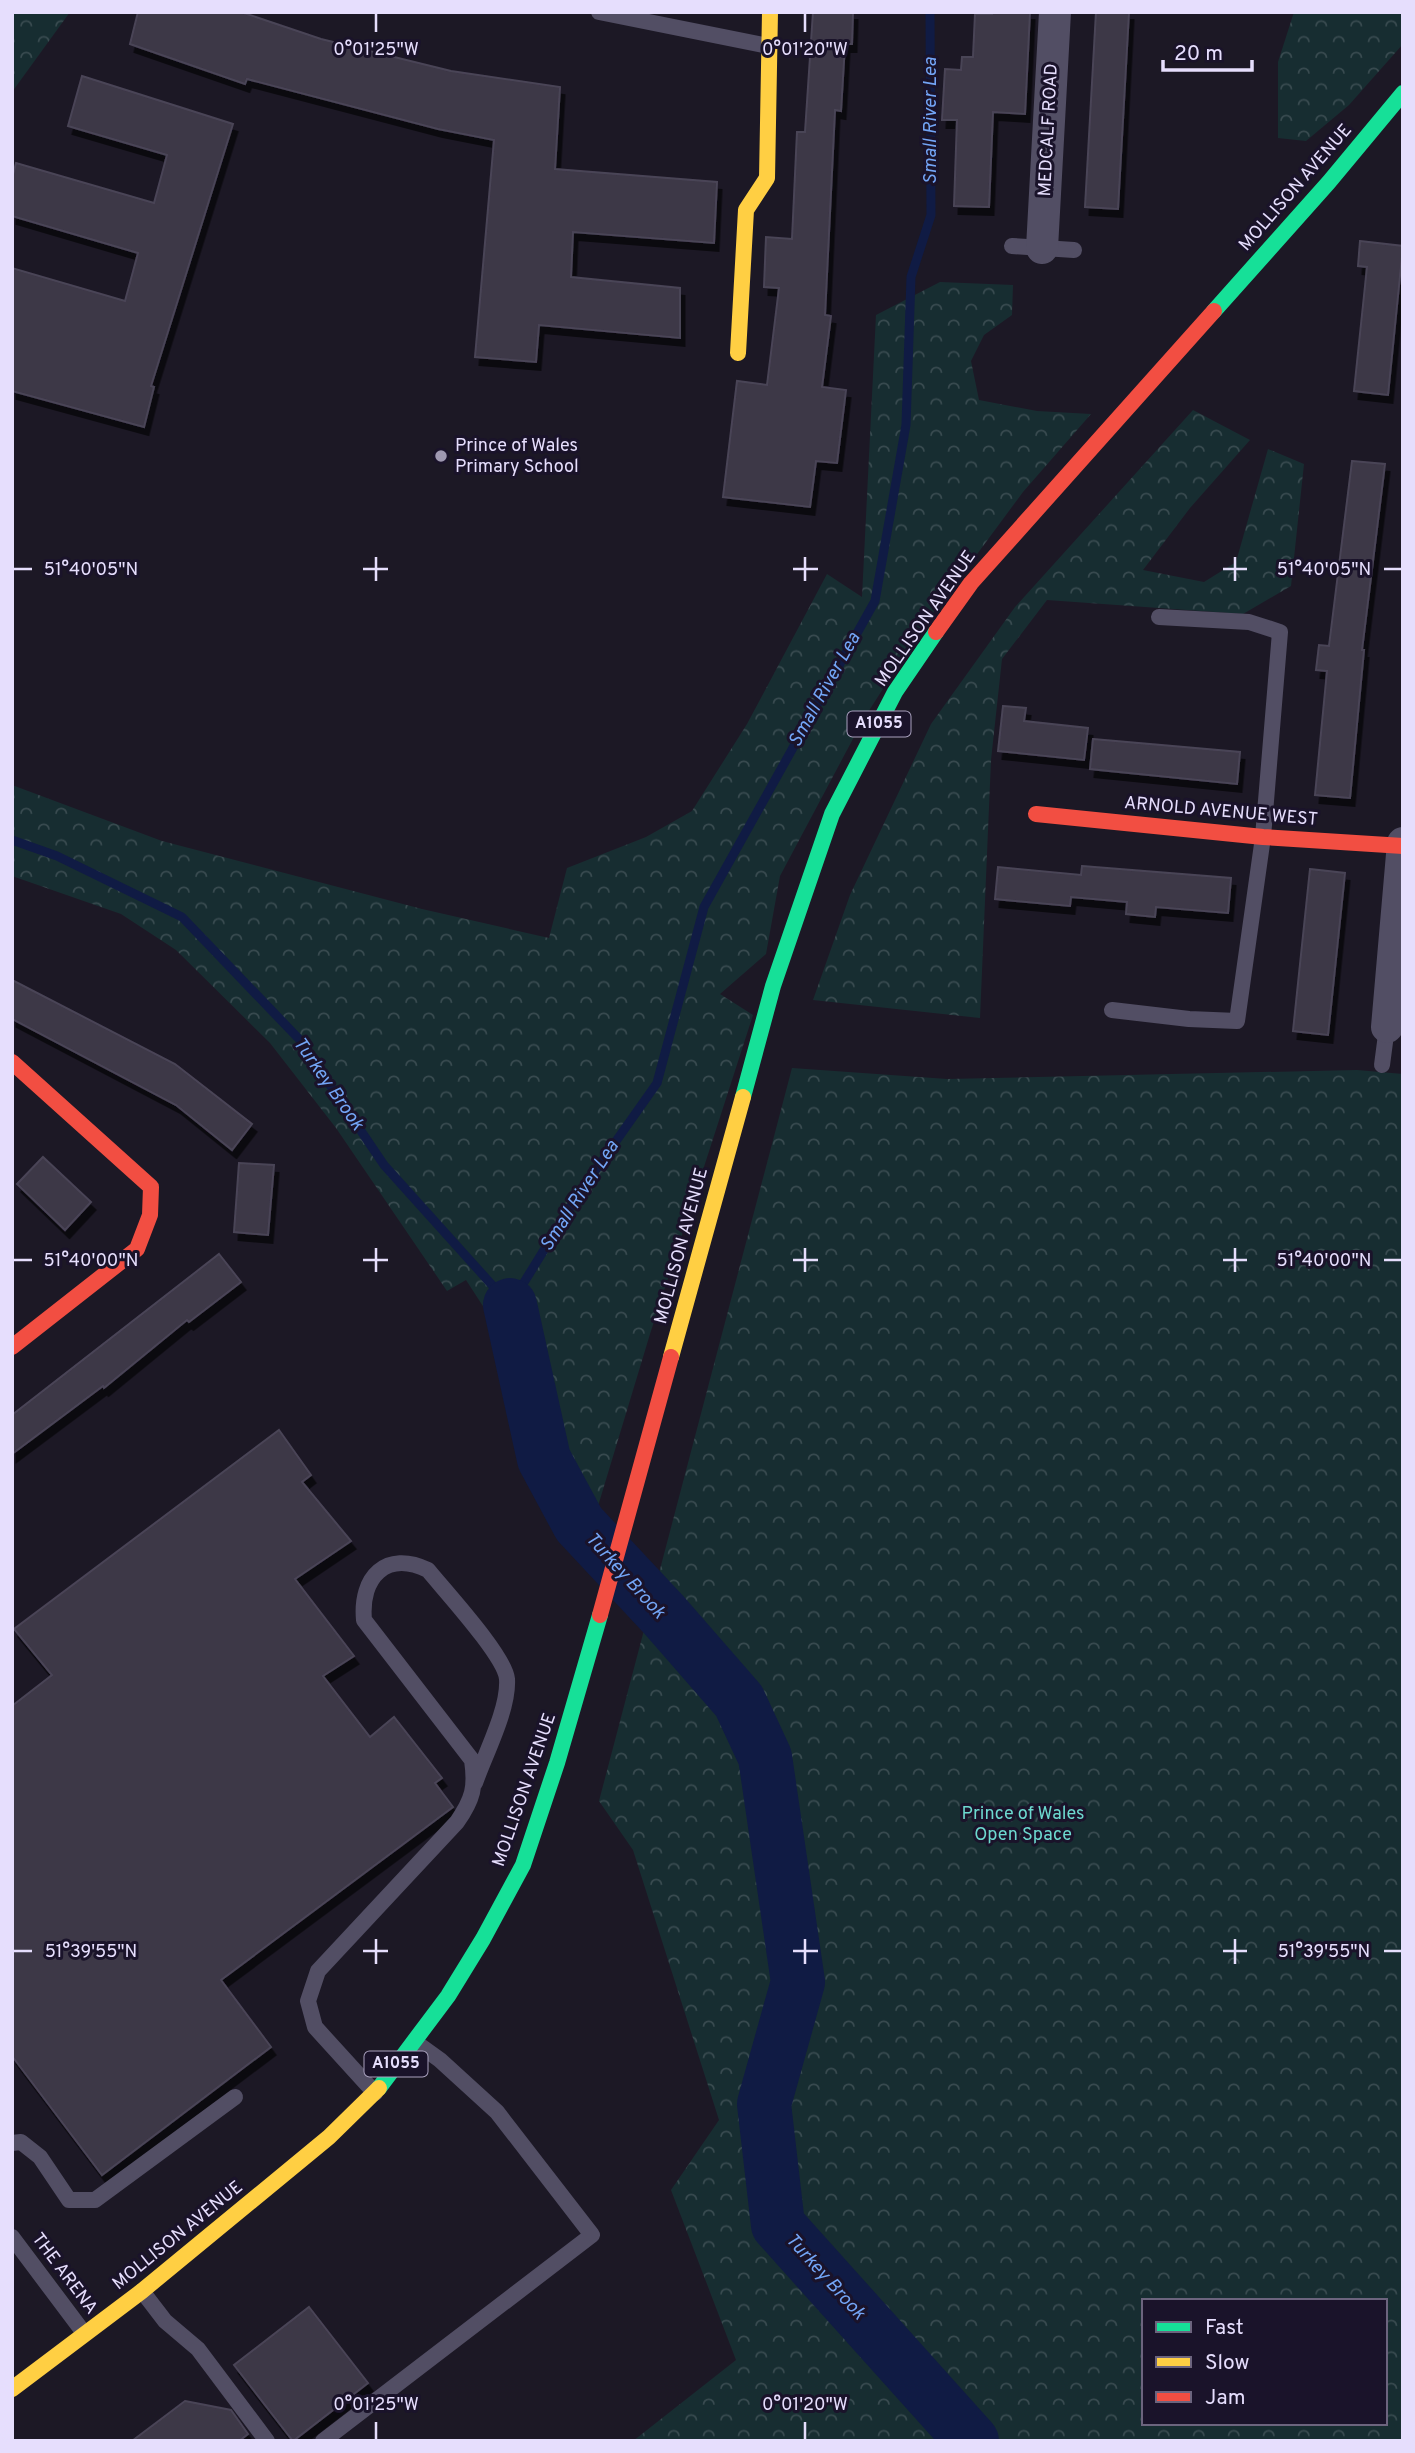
<svg xmlns="http://www.w3.org/2000/svg" width="1415" height="2453" font-family="Overpass,sans-serif">
	<style>
		.forest { fill: url(#forest-crowns); fill-rule: evenodd }
		.lines { fill: none; stroke-linecap: round; stroke-linejoin: round }
		.stream { stroke: #101b44; stroke-width: 9 }
		.river { stroke: #101b44; stroke-width: 54 }
		.building { fill: #3c3746; stroke: #4a4457; stroke-width: 2; filter: url(#shadow) }
		.lane { stroke: #524e64; stroke-width: 16 }
		.street { stroke: #524e64; stroke-width: 32 }
		.fast { stroke: #16e098; stroke-width: 16 }
		.slow { stroke: #ffcf43; stroke-width: 16 }
		.jam { stroke: #f24e42; stroke-width: 16 }
		.ticks { fill: none; stroke: #e6defd; stroke-width: 2.5 }
		.poi-dot { fill: #9f99b1; stroke: #1a132a; stroke-width: 2.5 }
		.labels { text-anchor: middle; dominant-baseline: central; stroke-width: 6; stroke-linejoin: round; paint-order: stroke }
		.shield { fill: #1a132a; stroke: #a9a1be; stroke-width: 2 }
		.shield-label { font-size: 16px; font-weight: bold; fill: #e6defd }
		.street-label { font-size: 18px; fill: #e6defd; stroke: #1a132a }
		.poi-label { font-size: 18px; fill: #e6defd; stroke: #1a132a; text-anchor: start }
		.park-label { font-size: 18px; fill: #6dd9cf; stroke: #1a132a }
		.water-label { font-size: 19px; font-style: italic; fill: #73a5f6; stroke: #1a132a }
		.ticks-label { font-size: 18px; text-anchor: middle; fill: #e6defd; stroke: #1a132a; stroke-width: 6; stroke-linejoin: round; paint-order: stroke }
	</style>
	<defs>
		<pattern id="forest-crowns" width="20" height="18" patternUnits="userSpaceOnUse" patternTransform="scale(1.75)"><rect width="20" height="18" fill="#172d31"/><path d="M2 6a3 3 0 1 1 6 0M12 15a3 3 0 1 1 6 0" fill="none" stroke="#394b50"/></pattern>
		<filter id="shadow"><feDropShadow dx="4.5" dy="8" stdDeviation="0" flood-color="#0009"/></filter>
	</defs>
	<rect width="100%" height="100%" fill="#1c1825"/>
	<!-- forest -->
	<g class="forest">
		<polygon points="12,12 70,12 12,92"/>
		<polygon points="1294,12 1403,12 1403,44 1349,105 1306,141 1278,138 1278,62"/>
		<polygon points="940,282 1013,285 1012,315 984,335 971,361 979,400 1037,411 1091,414 1023,492 918,634 863,720 780,876 766,954 720,994 753,1015 650,1334 582,1559 554,1522 531,1463 503,1337 466,1280 447,1291 336,1128 270,1043 176,950 121,914 12,876 12,785 162,841 422,909 549,938 567,868 646,837 692,811 747,724 827,574 862,597 876,315"/>
		<polygon points="1193,410 1250,440 1190,508 1143,570 1204,582 1236,562 1268,449 1304,464 1291,586 1243,614 1047,600 1002,659 991,760 980,1018 813,1000 850,895 931,724 1015,607"/>
		<path d="M 792,1068 L 947,1079 L 1357,1070 L 1403,1074 L 1403,2441 L 633,2441 L 736,2360 L 671,2190 L 719,2120 L 633,1850 L 599,1801 ZM 1144,2301 L 1385,2301 L 1385,2423 L 1144,2423 Z"/>
	</g>
	<g class="lines">
		<!-- stream -->
		<polyline class="stream" points="12,840 57,856 182,917 299,1039 384,1165 510,1305 578,1195 657,1083 704,907 875,601 906,425 911,277 931,215 930,12"/>
		<!-- river -->
		<polyline class="river" points="510,1305 544,1459 579,1524 664,1615 739,1701 765,1757 798,1982 764,2104 778,2225 972,2441"/>
	</g>
	<!-- building -->
	<g class="building">
		<polygon points="138,12 241,12 321,39 451,71 560,87 555,169 717,182 714,243 573,232 571,277 680,288 680,338 539,325 536,362 475,357 494,140 438,129 247,79 245,84 130,44"/>
		<polygon points="813,12 853,12 852,44 845,44 841,111 835,110 825,315 831,316 822,387 846,390 837,463 816,461 810,507 723,497 737,381 767,385 779,288 764,287 766,237 792,239 797,132 805,132"/>
		<polygon points="992,12 1030,12 1025,114 993,112 989,207 954,206 957,120 942,120 945,69 961,70 962,57 973,57 975,14 992,14"/>
		<polygon points="1096,12 1129,12 1118,209 1085,207"/>
		<polygon points="82,76 233,124 151,386 154,387 144,427 12,391 12,268 125,301 138,253 12,216 12,179 16,163 154,203 167,155 68,126"/>
		<polygon points="1360,241 1403,246 1388,395 1354,391 1367,267 1358,266"/>
		<polygon points="1352,461 1385,464 1362,650 1364,650 1350,798 1315,795 1327,671 1316,670 1319,645 1329,646"/>
		<polygon points="1003,706 1026,708 1024,721 1088,728 1084,760 998,751"/>
		<polygon points="1093,739 1240,752 1237,784 1090,769"/>
		<polygon points="1082,866 1231,878 1228,913 1156,907 1155,917 1126,914 1127,902 1071,897 1070,906 995,899 998,867 1081,875"/>
		<polygon points="1310,869 1345,873 1328,1035 1293,1031"/>
		<polygon points="12,980 175,1064 252,1124 232,1150 176,1105 12,1019"/>
		<polygon points="43,1157 91,1202 65,1230 17,1184"/>
		<polygon points="239,1163 274,1165 268,1235 234,1232"/>
		<polygon points="219,1254 241,1282 189,1322 187,1320 104,1388 103,1386 12,1454 12,1415"/>
		<polygon points="279,1430 311,1475 302,1482 351,1541 295,1579 354,1656 323,1676 370,1737 394,1717 442,1778 435,1783 453,1807 221,1980 271,2047 102,2175 12,2056 12,1706 52,1675 14,1629"/>
		<polygon points="309,2307 368,2383 293,2441 234,2365"/>
		<polygon points="185,2401 231,2410 248,2434 239,2441 132,2441"/>
	</g>
	<g class="lines">
		<!-- lane -->
		<g class="lane">
			<polyline points="599,12 768,46"/>
			<polyline points="1012,246 1074,250"/>
			<polyline points="1112,1010 1189,1019 1237,1021 1263,837 1280,632 1249,622 1159,617"/>
			<polyline points="1382,1065 1387,1027"/>
			<path d="M 375,2093 L 315,2027 L 308,2001 L 318,1971 L 457,1822 C 473,1799 476,1787 472,1760 L 364,1620 C 360,1577 386,1550 428,1570 C 445,1591 505,1656 507,1679 C 509,1709 485,1754 475,1783"/>
			<polyline points="12,2143 21,2142 40,2157 69,2200 95,2200 235,2097"/>
			<polyline points="12,2237 84,2333"/>
			<polyline points="142,2291 165,2321 198,2349 267,2441"/>
			<polyline points="323,2441 592,2235 497,2112 440,2060 415,2042"/>
		</g>
		<!-- street -->
		<g class="street">
			<polyline points="1042,248 1055,12"/>
			<polyline points="1387,1027 1403,843"/>
		</g>
		<!-- fast -->
		<g class="fast">
			<polyline points="1214,311 1329,182 1403,93"/>
			<polyline points="743,1097 773,986 832,814 895,692 936,632"/>
			<polyline points="379,2088 448,1996 483,1939 523,1865 557,1763 600,1615"/>
		</g>
		<!-- slow -->
		<g class="slow">
			<polyline points="738,353 746,210 767,178 770,12"/>
			<polyline points="671,1357 743,1097"/>
			<polyline points="12,2389 142,2291 329,2137 379,2088"/>
		</g>
		<!-- jam -->
		<g class="jam">
			<polyline points="936,632 971,583 1214,311"/>
			<polyline points="1036,814 1263,837 1403,846"/>
			<polyline points="12,1062 151,1187 150,1215 137,1249 12,1347"/>
			<polyline points="600,1615 671,1357"/>
		</g>
	</g>
	<!-- ticks -->
	<path class="ticks" d="M 376,14 L 376,32M 805,14 L 805,32M 376,557 L 376,581M 805,557 L 805,581M 1235,557 L 1235,581M 14,569 L 32,569M 363,569 L 388,569M 793,569 L 818,569M 1223,569 L 1247,569M 1384,569 L 1401,569M 376,1248 L 376,1272M 805,1248 L 805,1272M 1235,1248 L 1235,1272M 14,1260 L 32,1260M 363,1260 L 388,1260M 793,1260 L 818,1260M 1223,1260 L 1247,1260M 1384,1260 L 1401,1260M 376,1939 L 376,1964M 805,1939 L 805,1964M 1235,1939 L 1235,1964M 14,1951 L 32,1951M 363,1951 L 388,1951M 793,1951 L 818,1951M 1223,1951 L 1247,1951M 1384,1951 L 1401,1951M 376,2422 L 376,2439M 805,2422 L 805,2439"/>
	<!-- markers -->
	<circle class="poi-dot" cx="441" cy="456" r="7"/>
	<g class="labels">
		<!-- shield labels -->
		<g class="shield">
			<rect x="847.5" y="711.5" width="63" height="25" rx="5"/>
			<rect x="364.5" y="2051.5" width="63" height="25" rx="5"/>
		</g>
		<g class="shield-label">
			<text x="879" y="724">A1055</text>
			<text x="396" y="2064">A1055</text>
		</g>
		<!-- street labels -->
		<g class="street-label">
			<text transform="translate(1049 130) rotate(-87)">MEDCALF ROAD</text>
			<text transform="translate(1296 188) rotate(-49)">MOLLISON AVENUE</text>
			<text transform="translate(926 619) rotate(-55)">MOLLISON AVENUE</text>
			<text transform="translate(1221 812) rotate(5)">ARNOLD AVENUE WEST</text>
			<text transform="translate(682 1246) rotate(-75)">MOLLISON AVENUE</text>
			<text transform="translate(525 1790) rotate(-71)">MOLLISON AVENUE</text>
			<text transform="translate(178 2236) rotate(-39)">MOLLISON AVENUE</text>
			<text transform="translate(64 2274) rotate(53)">THE ARENA</text>
		</g>
		<!-- poi labels -->
		<g class="poi-label">
			<text x="455" y="446">Prince of Wales<tspan x="455" dy="21">Primary School</tspan></text>
		</g>
		<!-- park labels -->
		<g class="park-label">
			<text x="1023" y="1814">Prince of Wales<tspan x="1023" dy="21">Open Space</tspan></text>
		</g>
		<!-- water labels -->
		<g class="water-label">
			<text transform="translate(931 121) rotate(-90)">Small River Lea</text>
			<text transform="translate(825 690) rotate(-61)">Small River Lea</text>
			<text transform="translate(328 1084) rotate(55)">Turkey Brook</text>
			<text transform="translate(580 1196) rotate(-57)">Small River Lea</text>
			<text transform="translate(625 1576) rotate(48)">Turkey Brook</text>
			<text transform="translate(825 2277) rotate(48)">Turkey Brook</text>
		</g>
	</g>
	<g class="ticks-label">
		<text x="376" y="55">0°01'25"W</text>
		<text x="805" y="55">0°01'20"W</text>
		<text x="91" y="575">51°40'05"N</text>
		<text x="1324" y="575">51°40'05"N</text>
		<text x="91" y="1266">51°40'00"N</text>
		<text x="1324" y="1266">51°40'00"N</text>
		<text x="91" y="1957">51°39'55"N</text>
		<text x="1324" y="1957">51°39'55"N</text>
		<text x="376" y="2410">0°01'25"W</text>
		<text x="805" y="2410">0°01'20"W</text>
	</g>
	<!-- border -->
	<rect width="1415" height="2453" fill="none" stroke="#e6defd" stroke-width="28"/>
	<!-- legend -->
	<rect x="1142" y="2299" width="245" height="126" fill="#1a132a" stroke="#6c647e" stroke-width="2"/>
	<rect x="1156" y="2322" width="35" height="10" fill="#16e098" stroke="#6c647e" stroke-width="2"/>
	<text x="1205" y="2334" font-size="21" fill="#e6defd">Fast</text>
	<rect x="1156" y="2357" width="35" height="10" fill="#ffcf43" stroke="#6c647e" stroke-width="2"/>
	<text x="1205" y="2369" font-size="21" fill="#e6defd">Slow</text>
	<rect x="1156" y="2392" width="35" height="10" fill="#f24e42" stroke="#6c647e" stroke-width="2"/>
	<text x="1205" y="2404" font-size="21" fill="#e6defd">Jam</text>
	<!-- scale -->
	<path d="M1163 60v10h89v-10" fill="none" stroke="#e6defd" stroke-width="3.5"/>
	<text x="1174" y="60" font-size="21" fill="#e6defd" stroke="#1a132a" stroke-width="5" paint-order="stroke">20 m</text>
</svg>
